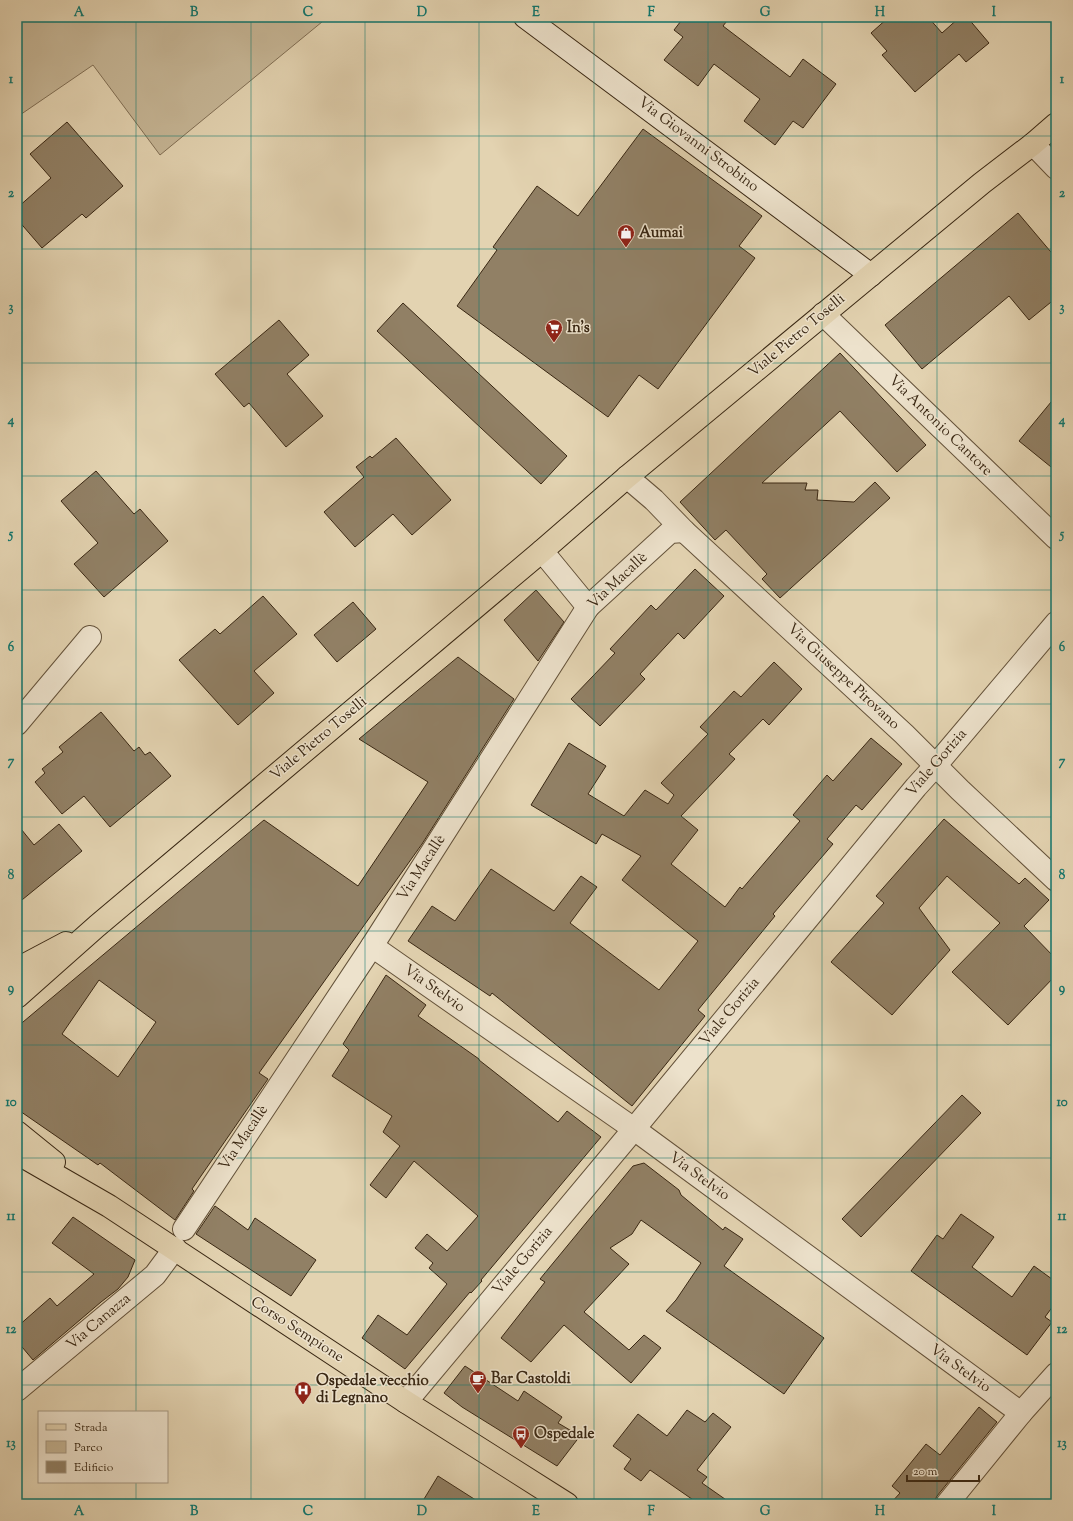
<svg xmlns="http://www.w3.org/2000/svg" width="1073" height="1521" font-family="'Sorts Mill Goudy',serif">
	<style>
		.green { fill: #c6b696; stroke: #806e54 }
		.building { fill: #918065; stroke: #392713; fill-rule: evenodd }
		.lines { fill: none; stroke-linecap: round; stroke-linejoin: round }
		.street-casing { stroke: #64523a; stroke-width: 24 }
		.secondary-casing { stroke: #392713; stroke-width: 24 }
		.primary-casing { stroke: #392713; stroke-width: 24 }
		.street { stroke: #ede2cc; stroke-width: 22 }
		.secondary { stroke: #ede2cc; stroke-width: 22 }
		.primary { stroke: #e3d3b1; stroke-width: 22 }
		.grid { fill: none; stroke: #0f766e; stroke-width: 1; stroke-opacity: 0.55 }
		.labels { text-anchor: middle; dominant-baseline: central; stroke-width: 3; stroke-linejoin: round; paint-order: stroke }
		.street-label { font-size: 15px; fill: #392713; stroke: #ede2cc }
		.poi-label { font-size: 15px; font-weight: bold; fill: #392713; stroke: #ede2cc; text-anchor: start }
		.neatline { fill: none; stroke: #0f766e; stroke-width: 1.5 }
		.grid-label { font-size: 13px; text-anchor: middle; font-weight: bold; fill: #0f766e }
	</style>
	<rect width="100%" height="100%" fill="#e3d3b1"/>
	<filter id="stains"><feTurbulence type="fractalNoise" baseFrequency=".005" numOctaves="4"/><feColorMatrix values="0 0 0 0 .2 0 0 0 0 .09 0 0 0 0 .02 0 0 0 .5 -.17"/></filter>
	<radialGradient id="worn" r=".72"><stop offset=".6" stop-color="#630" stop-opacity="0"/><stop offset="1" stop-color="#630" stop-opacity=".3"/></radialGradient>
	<!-- green -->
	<polygon class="green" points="17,17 328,17 160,155 93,65 17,117"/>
	<!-- building -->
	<g class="building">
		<polygon points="684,17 730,17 723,26 790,77 803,59 836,84 803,128 793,121 775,145 744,121 760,99 714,64 698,86 664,60 683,37 674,30"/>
		<polygon points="889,17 928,17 942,33 960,17 967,17 989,43 966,62 959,54 915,92 882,55 887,51 871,33"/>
		<polygon points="67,122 123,186 86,218 82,214 42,248 17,219 17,208 51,178 30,154"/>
		<polygon points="643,129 762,216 739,246 755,258 658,389 639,375 608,417 457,306 497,250 493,247 537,186 578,216"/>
		<polygon points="1018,213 1056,258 1056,298 1029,320 1009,296 922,369 885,325"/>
		<polygon points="403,303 567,456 541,484 377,331"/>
		<polygon points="279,320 309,355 287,374 323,416 286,447 249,403 244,407 215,374"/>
		<polygon points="840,353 926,445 897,472 840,411 762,483 807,483 805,490 818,490 817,500 854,502 875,482 890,498 780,598 762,579 767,574 726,530 715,540 680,502"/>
		<polygon points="1056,396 1056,471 1019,441"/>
		<polygon points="396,438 451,500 412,535 393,514 355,547 324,512 364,477 356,467 370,456 372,458"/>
		<polygon points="96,471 134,514 140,509 168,541 104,597 74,564 98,543 61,501"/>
		<polygon points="695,569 724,596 684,639 678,633 640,674 645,679 600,726 571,699 615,653 610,649 651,605 656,610"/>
		<polygon points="536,590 564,622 538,661 504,620"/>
		<polygon points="263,596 297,634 254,671 274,693 238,725 179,660 215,629 220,634"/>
		<polygon points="353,602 376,629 337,662 314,635"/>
		<path d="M 458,657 L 514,699 L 422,844 L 259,1073 L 268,1079 L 192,1189 L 194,1191 L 175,1220 L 100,1163 L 98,1165 L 17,1109 L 17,1027 L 264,820 L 358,886 L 428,782 L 359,739 ZM 99,980 L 156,1022 L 118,1077 L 62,1034 Z"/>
		<polygon points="774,662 802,689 769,725 763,719 729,754 735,759 681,816 698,830 671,864 725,907 740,887 742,889 800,821 793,815 827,775 833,781 871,738 902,764 862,810 856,805 827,839 833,844 773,914 775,916 698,1010 705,1016 632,1106 492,993 490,996 408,941 432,906 455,921 491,869 554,911 581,876 597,887 570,923 659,990 698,941 622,880 641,856 602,834 596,844 531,805 569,743 606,766 588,794 624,816 645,790 668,804 674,795 661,783 708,734 700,727 734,691 741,697"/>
		<polygon points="101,712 134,751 139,747 145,755 150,752 171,776 110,827 84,796 62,814 35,782 45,773 42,769 63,752 59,747"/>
		<polygon points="944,819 1019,884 1025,878 1049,900 1024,926 1056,959 1056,975 1008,1025 952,972 1000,923 947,876 919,908 950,950 892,1015 831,962 884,903 876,896"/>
		<polygon points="17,824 34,845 59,824 82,851 17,904"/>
		<polygon points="386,975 426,1005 418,1016 479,1059 479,1060 558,1122 567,1111 601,1137 481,1280 482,1281 471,1293 470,1292 405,1369 362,1338 378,1315 407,1335 447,1284 429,1268 433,1263 415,1248 427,1234 447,1251 478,1216 414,1161 386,1198 370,1185 400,1146 383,1132 392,1116 332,1076 349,1050 343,1044"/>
		<polygon points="962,1095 981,1113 861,1237 842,1219"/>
		<polygon points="644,1163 679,1190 681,1195 723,1230 725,1227 743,1239 724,1266 824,1338 784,1394 666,1311 676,1300 701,1263 641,1220 632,1234 610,1248 629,1264 584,1312 629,1350 644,1335 661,1348 631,1383 564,1325 531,1362 501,1338 545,1282 540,1279 633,1166"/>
		<polygon points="215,1206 248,1230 255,1218 316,1260 291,1296 196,1234"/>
		<polygon points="961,1214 994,1237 972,1267 1012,1297 1034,1266 1056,1282 1056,1302 1045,1317 1052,1322 1027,1355 911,1271 937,1235 943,1239"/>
		<polygon points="73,1217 135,1260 128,1277 118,1289 101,1302 33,1360 17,1341 17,1327 50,1298 57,1306 94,1274 52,1243"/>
		<polygon points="465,1366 518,1401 524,1391 562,1417 558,1423 580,1436 557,1466 462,1407 444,1393"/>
		<polygon points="979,1407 997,1422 937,1496 933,1504 890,1504 900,1493 892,1486 926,1444 940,1455"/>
		<polygon points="687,1410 705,1422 713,1413 731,1427 697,1470 707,1477 702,1483 732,1504 699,1504 650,1470 641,1481 624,1469 631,1459 613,1446 638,1414 667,1436"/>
		<polygon points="438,1476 482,1504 421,1504"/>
	</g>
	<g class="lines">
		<!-- street casing -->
		<g class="street-casing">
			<g id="street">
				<polyline points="1033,144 1056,168"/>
				<polyline points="823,314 1056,538"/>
				<polyline points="627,477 654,500 684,531 904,734 960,790 1056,880"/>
				<polyline points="542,551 588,607"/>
				<polyline points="17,724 90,637"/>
				<polyline points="372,946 634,1129 1021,1413"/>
				<polyline points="184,1229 372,946 588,607 670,532 684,531"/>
				<polyline points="17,1390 155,1275 175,1248"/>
				<polyline points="406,1402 634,1129 916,787 936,765 1056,623"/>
				<polyline points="947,1504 1021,1413 1056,1374"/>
			</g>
		</g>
		<!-- secondary casing -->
		<g class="secondary-casing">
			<polyline id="secondary" points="525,17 871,275"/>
		</g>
		<!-- primary casing -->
		<g class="primary-casing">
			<g id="primary">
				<polyline points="17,969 66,943"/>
				<polyline points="17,997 97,926 542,551 627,477 982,183 1033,144 1056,124"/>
				<polyline points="17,1132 54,1162"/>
				<polyline points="17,1153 109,1206 406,1402 567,1504"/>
			</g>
		</g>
		<!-- street -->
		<use href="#street" class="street"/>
		<!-- secondary -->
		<use href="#secondary" class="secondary"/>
		<!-- primary -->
		<use href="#primary" class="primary"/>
	</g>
	<!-- grid -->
	<path class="grid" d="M 136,17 L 136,1412M 251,17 L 251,1504M 365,17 L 365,1504M 479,17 L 479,1504M 594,17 L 594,1504M 708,17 L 708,1504M 822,17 L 822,1504M 937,17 L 937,1504M 17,136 L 1056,136M 17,249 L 1056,249M 17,363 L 1056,363M 17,476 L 1056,476M 17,590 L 1056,590M 17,704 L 1056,704M 17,817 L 1056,817M 17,931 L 1056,931M 17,1045 L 1056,1045M 17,1158 L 1056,1158M 17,1272 L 1056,1272M 17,1385 L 1056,1385M 136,1482 L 136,1504"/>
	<!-- icons -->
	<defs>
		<g id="shop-pin" transform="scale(0.9)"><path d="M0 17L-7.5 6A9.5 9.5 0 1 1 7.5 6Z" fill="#8f2418" stroke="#ede2cc"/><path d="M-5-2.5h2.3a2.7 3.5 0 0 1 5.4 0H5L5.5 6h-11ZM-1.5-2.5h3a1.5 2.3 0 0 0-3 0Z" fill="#fff"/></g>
		<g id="supermarket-pin" transform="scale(0.9)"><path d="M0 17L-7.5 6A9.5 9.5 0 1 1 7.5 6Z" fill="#8f2418" stroke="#ede2cc"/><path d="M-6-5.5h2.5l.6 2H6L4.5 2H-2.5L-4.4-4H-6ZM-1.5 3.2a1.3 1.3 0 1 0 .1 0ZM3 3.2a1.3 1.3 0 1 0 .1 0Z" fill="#fff"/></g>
		<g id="cafe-pin" transform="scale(0.9)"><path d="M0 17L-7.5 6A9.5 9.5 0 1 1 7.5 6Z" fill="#8f2418" stroke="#ede2cc"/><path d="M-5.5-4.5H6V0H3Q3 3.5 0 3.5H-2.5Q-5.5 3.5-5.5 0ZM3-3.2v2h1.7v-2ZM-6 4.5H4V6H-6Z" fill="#fff"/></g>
		<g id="hospital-pin" transform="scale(0.9)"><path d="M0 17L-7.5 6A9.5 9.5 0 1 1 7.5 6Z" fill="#8f2418" stroke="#ede2cc"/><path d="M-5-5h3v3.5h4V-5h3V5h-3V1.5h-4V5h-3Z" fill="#fff"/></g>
		<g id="bus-pin" transform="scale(0.9)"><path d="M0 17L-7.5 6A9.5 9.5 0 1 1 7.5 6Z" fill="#8f2418" stroke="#ede2cc"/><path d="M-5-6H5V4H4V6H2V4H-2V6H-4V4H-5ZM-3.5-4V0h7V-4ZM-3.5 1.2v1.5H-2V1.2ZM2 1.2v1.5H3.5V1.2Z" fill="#fff"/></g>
	</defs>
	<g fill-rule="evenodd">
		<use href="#shop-pin" x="626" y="233"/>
		<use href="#supermarket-pin" x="554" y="328"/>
		<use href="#cafe-pin" x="478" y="1379"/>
		<use href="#hospital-pin" x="303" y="1390"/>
		<use href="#bus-pin" x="521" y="1434"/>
	</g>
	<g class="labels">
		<!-- street labels -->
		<g class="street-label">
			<text transform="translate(698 145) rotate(37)">Via Giovanni Strobino</text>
			<text transform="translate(797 336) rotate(-40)">Viale Pietro Toselli</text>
			<text transform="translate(940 426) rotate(44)">Via Antonio Cantore</text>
			<text transform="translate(618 581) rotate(-43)">Via Macallè</text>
			<text transform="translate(843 677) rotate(43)">Via Giuseppe Pirovano</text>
			<text transform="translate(319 739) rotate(-40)">Viale Pietro Toselli</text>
			<text transform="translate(937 763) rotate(-49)">Viale Gorizia</text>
			<text transform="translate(422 868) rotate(-57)">Via Macallè</text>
			<text transform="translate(434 989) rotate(35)">Via Stelvio</text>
			<text transform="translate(730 1012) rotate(-50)">Viale Gorizia</text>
			<text transform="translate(244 1138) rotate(-56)">Via Macallè</text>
			<text transform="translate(699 1177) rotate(36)">Via Stelvio</text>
			<text transform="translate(523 1261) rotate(-50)">Viale Gorizia</text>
			<text transform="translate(99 1322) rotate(-40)">Via Canazza</text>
			<text transform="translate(297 1330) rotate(33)">Corso Sempione</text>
			<text transform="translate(960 1369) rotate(36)">Via Stelvio</text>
		</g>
		<!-- poi labels -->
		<g class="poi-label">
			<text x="639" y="233">Aumai</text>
			<text x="567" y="328">In's</text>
			<text x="491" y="1379">Bar Castoldi</text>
			<text x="316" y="1381">Ospedale vecchio<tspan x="316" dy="17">di Legnano</tspan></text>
			<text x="534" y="1434">Ospedale</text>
		</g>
	</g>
	<!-- margin -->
	<rect width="1073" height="1521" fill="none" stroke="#e3d3b1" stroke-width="44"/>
	<!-- legend -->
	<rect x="38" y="1411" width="130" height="72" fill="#ede2cc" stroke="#a59782"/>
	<rect x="46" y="1424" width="20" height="6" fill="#e3d3b1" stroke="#a59782"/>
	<text x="74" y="1431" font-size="12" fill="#392713">Strada</text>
	<rect x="46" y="1441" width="20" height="12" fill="#c6b696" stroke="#a59782"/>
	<text x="74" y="1451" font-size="12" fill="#392713">Parco</text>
	<rect x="46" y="1461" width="20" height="12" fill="#918065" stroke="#a59782"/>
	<text x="74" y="1471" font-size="12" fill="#392713">Edificio</text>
	<!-- scale -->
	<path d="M907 1475v6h72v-6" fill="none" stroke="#392713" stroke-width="2"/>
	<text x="913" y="1475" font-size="12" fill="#392713" stroke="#ede2cc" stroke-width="3" paint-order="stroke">20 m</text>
	<rect x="22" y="22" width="1029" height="1477" class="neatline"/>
	<g class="grid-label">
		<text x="79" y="16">A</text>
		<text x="194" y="16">B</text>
		<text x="308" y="16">C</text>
		<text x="422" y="16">D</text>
		<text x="536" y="16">E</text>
		<text x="651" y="16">F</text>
		<text x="765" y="16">G</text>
		<text x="880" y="16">H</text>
		<text x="994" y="16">I</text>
		<text x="11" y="83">1</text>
		<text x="1062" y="83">1</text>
		<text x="11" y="197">2</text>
		<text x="1062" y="197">2</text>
		<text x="11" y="311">3</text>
		<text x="1062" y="311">3</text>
		<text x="11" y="424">4</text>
		<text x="1062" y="424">4</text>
		<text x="11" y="538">5</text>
		<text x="1062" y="538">5</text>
		<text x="11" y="651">6</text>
		<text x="1062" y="651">6</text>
		<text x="11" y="765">7</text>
		<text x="1062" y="765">7</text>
		<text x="11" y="879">8</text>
		<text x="1062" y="879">8</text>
		<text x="11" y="992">9</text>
		<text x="1062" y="992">9</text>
		<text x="11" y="1106">10</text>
		<text x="1062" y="1106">10</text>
		<text x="11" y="1220">11</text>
		<text x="1062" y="1220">11</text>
		<text x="11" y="1333">12</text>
		<text x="1062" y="1333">12</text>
		<text x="11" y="1447">13</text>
		<text x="1062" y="1447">13</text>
		<text x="79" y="1515">A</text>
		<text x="194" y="1515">B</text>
		<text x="308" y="1515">C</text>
		<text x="422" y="1515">D</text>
		<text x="536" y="1515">E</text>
		<text x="651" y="1515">F</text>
		<text x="765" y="1515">G</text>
		<text x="880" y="1515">H</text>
		<text x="994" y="1515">I</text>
	</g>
	<rect width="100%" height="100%" filter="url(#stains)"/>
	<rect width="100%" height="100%" fill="url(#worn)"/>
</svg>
